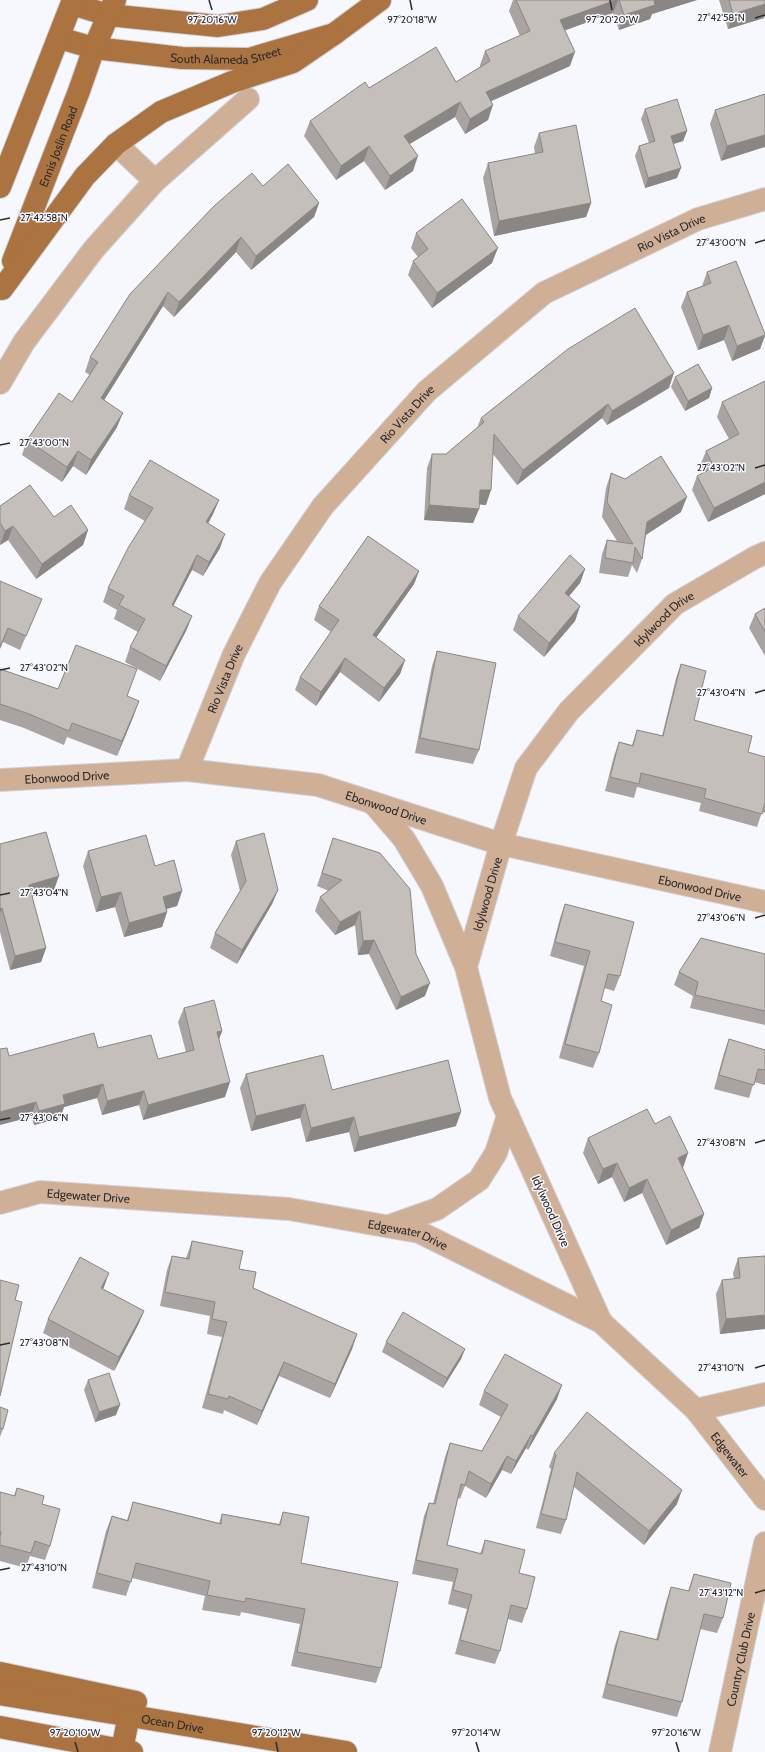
<svg xmlns="http://www.w3.org/2000/svg" width="765" height="1752" font-family="Cabin,sans-serif">
	<style>
		.lines { fill: none; stroke-linecap: round; stroke-linejoin: round }
		.minor-casing { stroke: #d2d2d9; stroke-width: 24 }
		.major-casing { stroke: #d2d2d9; stroke-width: 24 }
		.minor { stroke: #cfb096; stroke-width: 22 }
		.major { stroke: #aa7340; stroke-width: 22 }
		.wall { fill: #a9a4a1 }
		.shaded-wall { fill: #8a8683 }
		.building { fill: #c5bfbb; stroke: #8a8683 }
		.ticks { fill: none; stroke: #2c2b2e; stroke-width: 1.5 }
		.labels { text-anchor: middle; dominant-baseline: central; stroke-width: 3; stroke-linejoin: round; paint-order: stroke }
		.street-label { font-size: 12px; fill: #2c2b2e; stroke: #f7f7fe }
		.ticks-label { font-size: 10px; text-anchor: middle; fill: #2c2b2e; stroke: #f7f7fe; stroke-width: 3; stroke-linejoin: round; paint-order: stroke }
	</style>
	<rect width="100%" height="100%" fill="#f7f7fe"/>
	<g class="lines">
		<!-- minor casing -->
		<g class="minor-casing">
			<g id="minor">
				<polyline points="116,144 155,181"/>
				<polyline points="0,383 24,342 94,249 155,181 248,99"/>
				<path id="s1" d="M 187,770 L 234,654 L 270,583 L 323,506 L 427,391 L 544,293 L 698,219 L 765,199"/>
				<path id="s2" d="M 0,780 L 187,770 L 318,785 L 501,844 L 765,902"/>
				<polyline points="373,803 404,839 432,886 466,967"/>
				<path id="s3" d="M 0,1203 L 40,1192 L 289,1209 L 419,1232 L 601,1322 L 696,1410 L 765,1394"/>
				<polyline points="389,1226 437,1209 479,1180 496,1153 508,1115"/>
				<path id="s4" d="M 601,1322 L 500,1098 L 466,967 L 501,844 L 526,768 L 569,711 L 675,604 L 754,558 L 765,553"/>
				<path id="s5" d="M 696,1410 L 765,1499"/>
				<path id="s6" d="M 720,1752 L 765,1543"/>
			</g>
		</g>
		<!-- major casing -->
		<g class="major-casing">
			<g id="major">
				<polyline points="72,4 108,15 218,26 263,19 307,0"/>
				<path id="s7" d="M 59,38 L 94,48 L 182,58 L 249,59 L 334,34 L 380,0"/>
				<polyline points="0,187 73,0"/>
				<path id="s8" d="M 13,261 L 79,91 L 94,48 L 115,0"/>
				<polyline points="2,289 85,176 116,144 161,112 232,82 293,62 334,34"/>
				<polyline points="0,1673 136,1702"/>
				<path id="s9" d="M 0,1694 L 346,1752"/>
				<polyline points="0,1727 132,1752"/>
				<polyline points="122,1750 129,1715"/>
			</g>
		</g>
		<!-- minor -->
		<use href="#minor" class="minor"/>
		<!-- major -->
		<use href="#major" class="major"/>
	</g>
	<!-- wall -->
	<g class="wall">
		<polygon points="513,0 697,0 652,14 650,19 619,30 613,13 565,30 570,66 491,101 488,120 465,134 455,117 409,144 413,171 385,190 364,161 336,180 304,136 310,121 369,88 456,82 480,67 480,65 485,51 520,36 509,11"/>
		<polygon points="719,0 765,0 765,14 764,18 728,29"/>
		<polygon points="765,94 721,161 710,124 715,110"/>
		<polygon points="645,109 687,131 683,141 673,144 677,178 645,188 635,156 639,146 649,143 641,119"/>
		<polygon points="539,133 591,203 586,217 494,236 483,178 488,163 535,154 534,147"/>
		<polygon points="263,186 319,203 314,217 251,270 236,252 174,317 163,306 104,400 117,427 86,475 73,466 62,482 22,455 27,440 72,402 90,375 85,372 90,357"/>
		<polygon points="416,233 492,263 432,308 408,275 413,261 418,257 411,248"/>
		<polygon points="707,272 765,334 765,336 760,349 732,361 724,340 698,350 681,307 687,292 702,286"/>
		<polygon points="675,377 712,388 709,398 685,411 671,387"/>
		<polygon points="765,381 765,494 708,522 692,490 697,476 704,473 700,466 706,451 729,439 717,417 722,402"/>
		<polygon points="669,388 607,425 602,418 517,485 493,454 486,505 479,504 479,509 473,523 424,520 427,468 432,454 446,454 477,428 481,418"/>
		<polygon points="611,473 681,512 646,535 642,559 637,573 632,565 628,577 599,573 602,554 607,540 617,541 602,517 606,488"/>
		<polygon points="129,495 219,500 213,514 208,524 220,548 203,576 192,570 173,606 192,616 186,631 160,681 125,662 130,647 138,632 114,619 117,610 103,602 108,588 145,521 124,509"/>
		<polygon points="0,506 54,517 88,530 83,545 36,579 8,540 0,545"/>
		<polygon points="585,569 580,583 569,596 580,606 575,621 544,657 513,630 518,616"/>
		<polygon points="419,571 414,584 376,638 405,660 400,674 379,702 340,672 316,706 295,690 300,677 331,632 314,620 319,606"/>
		<polygon points="0,581 36,613 20,650 3,642"/>
		<polygon points="765,608 765,656 749,628 755,614"/>
		<polygon points="437,651 479,750 473,764 415,753 432,666"/>
		<polygon points="681,664 694,720 748,752 765,757 765,813 762,812 757,827 699,811 701,803 637,787 634,798 605,791 614,756 619,742 632,745 637,730 662,736 676,678"/>
		<polygon points="0,669 58,689 127,696 134,715 117,756 67,737 64,745 24,728 0,720"/>
		<polygon points="333,838 416,954 425,996 396,1010 369,954 358,955 355,925 335,935 315,911 320,897 329,891 317,886"/>
		<polygon points="236,841 278,890 272,904 237,964 210,948 215,933 240,891 231,855"/>
		<polygon points="0,844 54,890 32,896 46,948 41,962 10,970 0,932"/>
		<polygon points="88,851 182,891 177,906 167,909 167,912 162,927 124,937 115,907 96,912 83,866"/>
		<polygon points="565,904 620,976 614,991 604,988 601,1001 599,1053 593,1068 559,1058 584,966 550,956 560,918"/>
		<polygon points="765,954 765,1025 690,1008 693,996 674,985 679,972"/>
		<polygon points="184,1008 222,1031 219,1039 225,1097 143,1120 139,1105 102,1115 97,1098 64,1107 60,1118 34,1125 31,1117 9,1056 98,1048 158,1059 186,1052 178,1022"/>
		<polygon points="729,1039 765,1050 765,1085 754,1082 749,1098 714,1089 724,1053"/>
		<polygon points="246,1074 332,1090 456,1126 354,1152 349,1132 306,1142 300,1118 251,1131 240,1088"/>
		<polygon points="655,1124 682,1168 704,1214 699,1228 666,1245 642,1193 624,1202 612,1177 598,1184 583,1153 588,1138"/>
		<polygon points="192,1241 239,1269 253,1288 357,1334 352,1349 330,1398 279,1376 257,1425 224,1410 223,1414 202,1408 222,1337 207,1334 210,1316 160,1306 167,1270 172,1256 186,1258"/>
		<polygon points="765,1256 765,1329 720,1334 716,1294 722,1280 734,1279 733,1273 738,1258"/>
		<polygon points="104,1287 103,1289 144,1311 138,1325 114,1371 43,1333 48,1319"/>
		<polygon points="386,1342 465,1349 461,1359 443,1388 382,1352"/>
		<polygon points="88,1380 116,1415 95,1422 84,1390"/>
		<polygon points="484,1391 557,1399 528,1450 526,1448 511,1474 502,1470 486,1498 465,1486 460,1499 458,1498 447,1545 480,1554 485,1540 519,1573 527,1609 522,1623 508,1619 500,1651 495,1664 455,1654 467,1609 448,1604 453,1582 412,1574 424,1516 429,1503 433,1504 445,1457 450,1443 482,1451 501,1417 479,1405"/>
		<polygon points="0,1407 3,1429 0,1437"/>
		<polygon points="554,1453 677,1504 644,1545 574,1487 566,1520 561,1534 536,1528 551,1469 549,1467"/>
		<polygon points="17,1488 42,1504 50,1546 45,1560 30,1556 26,1568 0,1561 0,1492 14,1496"/>
		<polygon points="133,1502 219,1523 222,1514 279,1524 283,1512 301,1563 381,1668 376,1683 291,1666 300,1624 241,1612 240,1616 202,1610 205,1596 132,1578 126,1596 92,1588 106,1531 112,1516 127,1520"/>
		<polygon points="694,1574 723,1618 717,1633 700,1629 682,1702 677,1717 602,1698 615,1645 620,1631 656,1640 666,1602 671,1587 688,1591"/>
	</g>
	<!-- shaded-wall -->
	<g class="shaded-wall">
		<polygon points="616,0 618,0 613,13 555,34 560,20"/>
		<polygon points="655,0 697,0 652,14 650,19 619,30 624,15"/>
		<polygon points="765,4 765,14 764,18 728,29 733,14"/>
		<polygon points="575,52 570,66 480,106 486,92"/>
		<polygon points="460,102 455,117 398,151 404,136"/>
		<polygon points="493,105 488,120 465,134 470,119"/>
		<polygon points="687,131 683,141 667,146 671,136"/>
		<polygon points="765,135 765,147 721,161 727,146"/>
		<polygon points="369,146 364,161 336,180 341,166"/>
		<polygon points="418,156 413,171 385,190 390,176"/>
		<polygon points="681,168 677,178 645,188 648,178"/>
		<polygon points="319,203 314,217 251,270 256,256"/>
		<polygon points="591,203 586,217 494,236 499,221"/>
		<polygon points="241,237 236,252 174,317 179,302"/>
		<polygon points="498,248 492,263 432,308 437,293"/>
		<polygon points="168,292 163,306 96,413 101,398"/>
		<polygon points="729,325 724,340 698,350 703,335"/>
		<polygon points="765,335 760,349 732,361 737,346"/>
		<polygon points="674,373 669,388 607,425 612,411"/>
		<polygon points="712,388 709,398 685,411 688,401"/>
		<polygon points="608,404 602,418 517,485 523,470"/>
		<polygon points="123,413 117,427 86,475 91,460"/>
		<polygon points="78,451 73,466 62,482 67,467"/>
		<polygon points="765,482 765,494 708,522 714,508"/>
		<polygon points="480,490 491,490 486,505 475,504"/>
		<polygon points="687,497 681,512 642,537 647,522"/>
		<polygon points="219,500 213,514 200,537 206,522"/>
		<polygon points="429,505 479,509 473,523 424,520"/>
		<polygon points="13,526 8,540 0,545 5,531"/>
		<polygon points="88,530 83,545 36,579 42,564"/>
		<polygon points="225,534 220,548 203,576 209,562"/>
		<polygon points="197,555 192,570 166,620 172,605"/>
		<polygon points="585,569 580,583 560,607 565,593"/>
		<polygon points="419,571 414,584 368,649 373,635"/>
		<polygon points="580,606 575,621 544,657 549,643"/>
		<polygon points="192,616 186,631 160,681 166,666"/>
		<polygon points="8,628 3,642 0,649 0,647"/>
		<polygon points="345,658 340,672 316,706 321,692"/>
		<polygon points="405,660 400,674 379,702 384,688"/>
		<polygon points="139,701 134,715 117,756 122,741"/>
		<polygon points="59,876 54,890 24,899 29,885"/>
		<polygon points="278,890 272,904 237,964 242,950"/>
		<polygon points="182,891 177,906 158,911 163,897"/>
		<polygon points="121,892 115,907 96,912 101,897"/>
		<polygon points="2,908 0,914 0,909"/>
		<polygon points="360,911 355,925 335,935 340,922"/>
		<polygon points="167,912 162,927 124,937 129,923"/>
		<polygon points="374,940 369,954 358,955 363,941"/>
		<polygon points="46,948 41,962 10,970 15,956"/>
		<polygon points="430,983 425,996 396,1010 401,997"/>
		<polygon points="222,1031 217,1045 217,1032"/>
		<polygon points="230,1082 225,1097 143,1120 148,1105"/>
		<polygon points="103,1084 97,1098 64,1107 60,1118 34,1125 39,1111 63,1095"/>
		<polygon points="144,1091 139,1105 102,1115 107,1101"/>
		<polygon points="36,1102 31,1117 0,1125 0,1112"/>
		<polygon points="305,1104 300,1118 251,1131 256,1116"/>
		<polygon points="461,1112 456,1126 354,1152 359,1137"/>
		<polygon points="354,1117 349,1132 306,1142 311,1128"/>
		<polygon points="688,1153 683,1168 678,1158"/>
		<polygon points="617,1163 612,1177 598,1184 603,1169"/>
		<polygon points="647,1179 642,1193 624,1202 629,1188"/>
		<polygon points="704,1214 699,1228 666,1245 671,1230"/>
		<polygon points="109,1273 104,1287 96,1302 101,1288"/>
		<polygon points="144,1311 138,1325 114,1371 119,1357"/>
		<polygon points="765,1315 765,1329 720,1334 726,1319"/>
		<polygon points="357,1334 352,1349 330,1398 335,1384"/>
		<polygon points="465,1349 461,1359 443,1388 447,1378"/>
		<polygon points="284,1362 279,1376 257,1425 262,1411"/>
		<polygon points="562,1385 557,1399 528,1450 533,1436"/>
		<polygon points="120,1405 116,1415 95,1422 99,1412"/>
		<polygon points="531,1435 526,1448 511,1474 516,1461"/>
		<polygon points="507,1456 502,1470 486,1498 491,1484"/>
		<polygon points="682,1490 677,1504 644,1545 649,1531"/>
	</g>
	<!-- building -->
	<g class="building">
		<polygon points="516,0 616,0 560,20 575,52 486,92 493,105 470,119 460,102 404,136 418,156 390,176 369,146 341,166 310,121 365,82 369,88 436,47 456,82 490,61 485,51 530,31"/>
		<polygon points="619,0 655,0 654,1 655,5 624,15"/>
		<polygon points="729,0 765,0 765,4 733,14"/>
		<polygon points="765,94 765,135 727,146 715,110"/>
		<polygon points="677,99 687,131 671,136 681,168 648,178 639,146 655,141 645,109"/>
		<polygon points="576,125 591,203 499,221 488,163 543,152 539,133"/>
		<polygon points="288,164 319,203 256,256 241,237 179,302 168,292 101,398 123,413 91,460 78,451 67,467 27,440 59,393 72,402 98,362 90,357 130,294 214,206 252,173 263,186"/>
		<polygon points="462,199 498,248 437,293 413,261 428,249 416,233"/>
		<polygon points="736,261 765,334 765,335 737,346 729,325 703,335 687,292 711,283 707,272"/>
		<polygon points="635,308 674,373 612,411 608,404 523,470 494,434 491,490 480,490 479,509 429,505 432,454 446,454 484,422 481,418 568,349"/>
		<polygon points="698,364 712,388 688,401 675,377"/>
		<polygon points="765,381 765,482 714,508 697,476 714,467 706,451 739,434 722,402"/>
		<polygon points="661,456 687,497 647,522 642,559 635,547 633,563 605,558 607,540 633,544 607,502 611,473 625,479"/>
		<polygon points="150,460 219,500 206,522 225,534 209,562 197,555 172,605 192,616 166,666 130,647 145,619 119,605 124,596 108,588 128,548 153,508 129,495"/>
		<polygon points="30,485 54,517 71,505 88,530 42,564 13,526 5,531 0,523 0,506"/>
		<polygon points="368,536 419,571 373,635 405,660 384,688 345,658 321,692 300,677 339,620 319,606"/>
		<polygon points="570,555 585,569 565,593 580,606 549,643 518,616"/>
		<polygon points="0,581 42,599 26,636 8,628 0,647"/>
		<polygon points="765,608 765,632 755,614"/>
		<polygon points="76,645 137,669 127,696 139,701 122,741 72,723 69,731 29,714 0,704 0,669 58,689"/>
		<polygon points="437,651 496,663 479,750 420,738"/>
		<polygon points="681,664 706,671 694,720 752,736 748,752 765,757 765,802 762,814 704,798 706,789 641,773 639,784 610,777 619,742 633,746 637,730 663,736"/>
		<polygon points="46,832 59,876 29,885 46,948 15,956 2,908 0,909 0,844"/>
		<polygon points="264,833 278,890 242,950 215,933 246,881 236,841"/>
		<polygon points="146,835 155,866 174,860 182,891 163,897 167,912 129,923 121,892 101,897 88,851"/>
		<polygon points="333,838 380,853 410,889 416,954 430,983 401,997 374,940 363,941 360,911 340,922 320,897 342,880 322,873"/>
		<polygon points="565,904 634,922 620,976 608,974 601,1001 612,1005 599,1053 565,1044 590,951 555,942"/>
		<polygon points="701,938 765,954 765,1011 695,995 698,982 679,972"/>
		<polygon points="214,1000 222,1031 217,1032 230,1082 148,1105 144,1091 107,1101 103,1084 63,1095 65,1104 39,1111 36,1102 0,1112 0,1049 7,1048 9,1056 94,1033 98,1048 151,1035 158,1059 194,1050 184,1008"/>
		<polygon points="729,1039 765,1050 765,1070 758,1069 754,1085 719,1075"/>
		<polygon points="323,1055 332,1090 448,1060 461,1112 359,1137 354,1117 311,1128 305,1104 256,1116 246,1074"/>
		<polygon points="647,1109 655,1124 670,1116 688,1153 678,1158 704,1214 671,1230 647,1179 629,1188 617,1163 603,1169 588,1138"/>
		<polygon points="192,1241 243,1251 239,1269 256,1272 253,1288 357,1334 335,1384 284,1362 262,1411 229,1396 228,1399 208,1394 227,1322 212,1319 215,1302 165,1292 172,1256 189,1259"/>
		<polygon points="765,1256 765,1315 726,1319 722,1280 740,1278 738,1258"/>
		<polygon points="80,1257 109,1273 101,1288 144,1311 119,1357 48,1319"/>
		<polygon points="0,1280 19,1285 15,1300 22,1302 0,1396"/>
		<polygon points="403,1312 465,1349 447,1378 386,1342"/>
		<polygon points="505,1354 562,1385 533,1436 531,1435 516,1461 507,1456 491,1484 469,1471 465,1485 461,1484 447,1545 482,1554 485,1540 525,1550 519,1573 535,1577 527,1609 511,1605 500,1651 460,1640 472,1595 453,1590 458,1569 416,1560 429,1503 435,1504 450,1443 482,1451 508,1405 484,1391"/>
		<polygon points="109,1373 120,1405 99,1412 88,1380"/>
		<polygon points="0,1407 8,1410 3,1429 0,1428"/>
		<polygon points="587,1412 682,1490 649,1531 577,1472 566,1520 541,1514 556,1455 554,1453"/>
		<polygon points="17,1488 44,1496 42,1504 60,1509 50,1546 35,1541 31,1553 0,1545 0,1537 1,1532 0,1532 0,1492 15,1496"/>
		<polygon points="133,1502 221,1524 222,1514 280,1525 283,1512 309,1517 301,1563 398,1582 381,1668 297,1652 305,1609 246,1598 245,1602 207,1595 210,1581 136,1563 131,1582 97,1573 112,1516 128,1521"/>
		<polygon points="694,1574 731,1583 723,1618 704,1614 682,1702 607,1684 620,1631 658,1640 671,1587 689,1591"/>
	</g>
	<!-- ticks -->
	<path class="ticks" d="M 209,0 L 212,10M 410,0 L 412,10M 610,0 L 612,10M 755,18 L 765,15M 0,220 L 10,218M 755,243 L 765,240M 0,445 L 10,443M 755,468 L 765,465M 0,670 L 10,668M 755,693 L 765,690M 0,895 L 10,893M 755,918 L 765,915M 0,1120 L 10,1118M 755,1143 L 765,1140M 0,1345 L 10,1343M 755,1368 L 765,1365M 0,1570 L 10,1568M 755,1593 L 765,1590M 75,1742 L 78,1752M 276,1742 L 278,1752M 476,1742 L 479,1752M 676,1742 L 679,1752"/>
	<g class="labels">
		<!-- street labels -->
		<g class="street-label">
			<text stroke="none"><textPath href="#s7" startOffset="169">South Alameda Street</textPath></text>
			<text stroke="none"><textPath href="#s8" startOffset="123">Ennis Joslin Road</textPath></text>
			<text stroke="none"><textPath href="#s1" startOffset="747">Rio Vista Drive</textPath></text>
			<text stroke="none"><textPath href="#s1" startOffset="423">Rio Vista Drive</textPath></text>
			<text stroke="none"><textPath href="#s4" startOffset="793">Idylwood Drive</textPath></text>
			<text stroke="none"><textPath href="#s1" startOffset="99">Rio Vista Drive</textPath></text>
			<text stroke="none"><textPath href="#s2" startOffset="67">Ebonwood Drive</textPath></text>
			<text stroke="none"><textPath href="#s2" startOffset="391">Ebonwood Drive</textPath></text>
			<text stroke="none"><textPath href="#s2" startOffset="715">Ebonwood Drive</textPath></text>
			<text stroke="none"><textPath href="#s4" startOffset="457">Idylwood Drive</textPath></text>
			<text stroke="none"><textPath href="#s3" startOffset="90">Edgewater Drive</textPath></text>
			<text transform="translate(551 1211) rotate(66)">Idylwood Drive</text>
			<text stroke="none"><textPath href="#s3" startOffset="413">Edgewater Drive</textPath></text>
			<text stroke="none"><textPath href="#s5" startOffset="56">Edgewater</textPath></text>
			<text stroke="none"><textPath href="#s6" startOffset="95">Country Club Drive</textPath></text>
			<text stroke="none"><textPath href="#s9" startOffset="175">Ocean Drive</textPath></text>
		</g>
	</g>
	<g class="ticks-label">
		<text x="721" y="21">27°42'58"N</text>
		<text x="212" y="23">97°20'16"W</text>
		<text x="412" y="23">97°20'18"W</text>
		<text x="612" y="23">97°20'20"W</text>
		<text x="44" y="221">27°42'58"N</text>
		<text x="721" y="246">27°43'00"N</text>
		<text x="44" y="446">27°43'00"N</text>
		<text x="721" y="471">27°43'02"N</text>
		<text x="44" y="671">27°43'02"N</text>
		<text x="721" y="696">27°43'04"N</text>
		<text x="44" y="896">27°43'04"N</text>
		<text x="721" y="921">27°43'06"N</text>
		<text x="44" y="1121">27°43'06"N</text>
		<text x="721" y="1146">27°43'08"N</text>
		<text x="44" y="1346">27°43'08"N</text>
		<text x="721" y="1371">27°43'10"N</text>
		<text x="44" y="1571">27°43'10"N</text>
		<text x="721" y="1596">27°43'12"N</text>
		<text x="75" y="1736">97°20'10"W</text>
		<text x="276" y="1736">97°20'12"W</text>
		<text x="476" y="1736">97°20'14"W</text>
		<text x="676" y="1736">97°20'16"W</text>
	</g>
</svg>
